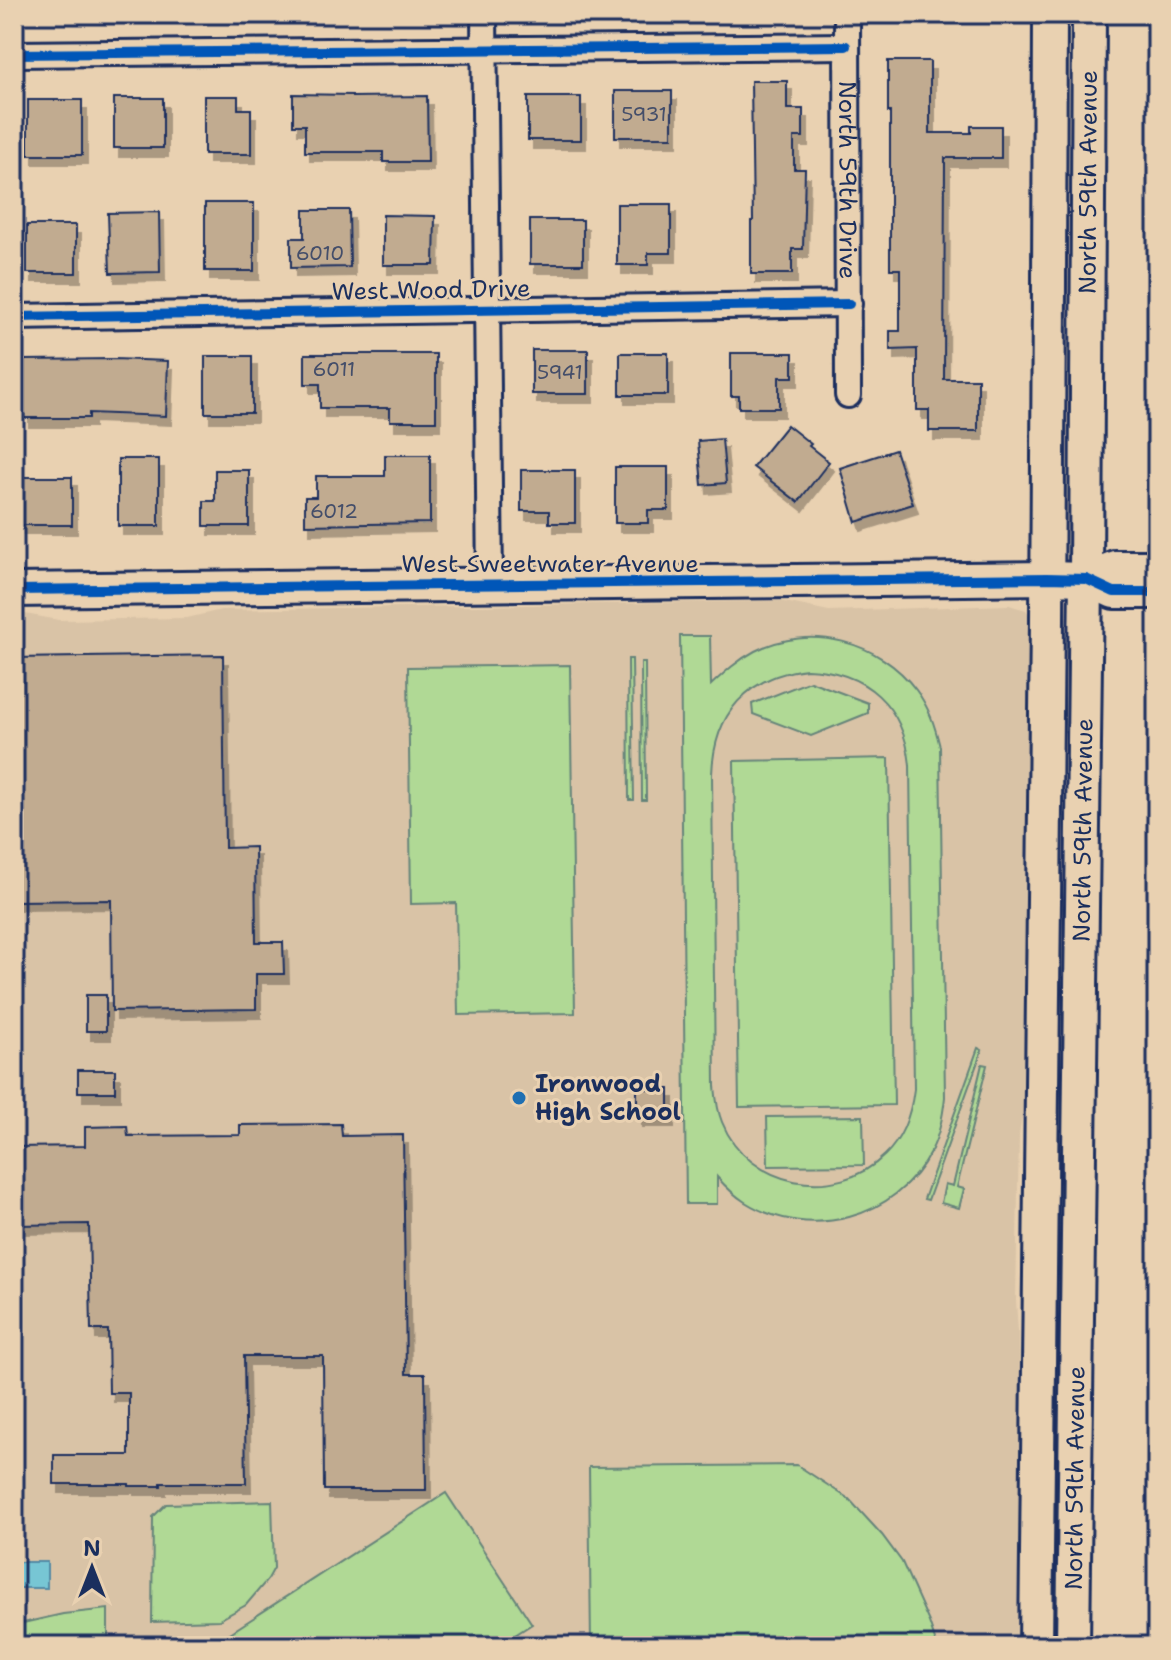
<svg xmlns="http://www.w3.org/2000/svg" width="1171" height="1660" font-family="'Shantell Sans',sans-serif">
	<style>
		.built { fill: #d9c3a6 }
		.green { fill: #b0d995; stroke: #66847a; stroke-width: 2; fill-rule: evenodd }
		.water { fill: #77c6d4; stroke: #528aa5; stroke-width: 2 }
		.building { fill: #c1ab90; stroke: #1b2f5e; stroke-width: 2; filter: url(#shadow) }
		.lines { fill: none; stroke-linecap: round; stroke-linejoin: round }
		.street-casing { stroke: #1b2f5e; stroke-width: 30 }
		.secondary-casing { stroke: #1b2f5e; stroke-width: 38 }
		.street { stroke: #e9d1b1; stroke-width: 24 }
		.secondary { stroke: #e9d1b1; stroke-width: 32 }
		.cycleway-casing { stroke: #e9d1b1; stroke-width: 15 }
		.cycleway { stroke: #0057b8; stroke-width: 10 }
		.poi-dot { fill: #1f6fb2; stroke: #e9d1b1; stroke-width: 3 }
		.labels { text-anchor: middle; dominant-baseline: central; stroke-width: 6; stroke-linejoin: round; paint-order: stroke }
		.number-label { font-size: 20px; fill: #444e6a }
		.street-label { font-size: 24px; fill: #1b2f5e; stroke: #e9d1b1 }
		.poi-label { font-size: 24px; font-weight: bold; fill: #1b2f5e; stroke: #e9d1b1; text-anchor: start }
	</style>
	<defs>
		<filter id="shadow"><feDropShadow dx="5" dy="9" stdDeviation="0" flood-color="#0004"/></filter>
	</defs>
	<rect width="100%" height="100%" fill="#e9d1b1"/>
	<filter id="ink" filterUnits="userSpaceOnUse"><feTurbulence type="fractalNoise" baseFrequency=".0125" numOctaves="2"/><feDisplacementMap in="SourceGraphic" scale="16" xChannelSelector="R" yChannelSelector="G"/><feConvolveMatrix kernelMatrix="1 2 1 2 8 2 1 2 1" color-interpolation-filters="sRGB"/></filter>
	<g filter="url(#ink)">
		<!-- built -->
		<polygon class="built" points="780,601 829,611 1009,605 1026,610 1034,622 1031,1060 1019,1135 1016,1301 1026,1454 1021,1646 14,1646 14,612 59,620 187,618 221,610"/>
		<!-- green -->
		<g class="green">
			<path d="M 710,636 L 711,685 C 725,672 738,660 755,651 C 810,623 880,641 916,690 C 929,707 935,726 940,747 L 945,1097 C 943,1116 940,1134 931,1151 C 897,1219 809,1242 745,1202 C 734,1195 725,1186 717,1177 L 717,1204 L 686,1204 L 680,636 ZM 807,669 C 866,671 904,706 910,765 L 914,1089 C 911,1113 904,1137 885,1155 C 836,1204 748,1187 722,1122 C 717,1110 716,1098 715,1086 L 712,774 C 714,714 747,676 807,669 Z"/>
			<polygon points="628,659 632,659 634,800 629,800"/>
			<polygon points="641,663 645,663 646,800 642,800"/>
			<polygon points="570,665 575,1013 458,1015 456,903 411,904 408,667"/>
			<polygon points="810,681 868,703 868,713 811,736 753,714 752,704"/>
			<polygon points="889,758 894,1105 739,1107 734,761"/>
			<polygon points="978,1048 982,1050 928,1200 924,1199"/>
			<polygon points="982,1064 987,1065 957,1187 964,1189 959,1208 941,1203 945,1184 953,1186"/>
			<polygon points="863,1116 864,1165 768,1166 767,1117"/>
			<polygon points="797,1465 849,1499 882,1535 902,1562 929,1622 937,1646 591,1646 589,1467"/>
			<polygon points="446,1493 532,1624 498,1646 210,1646"/>
			<polygon points="272,1501 274,1568 268,1579 246,1605 219,1620 152,1622 153,1517 166,1504"/>
			<polygon points="108,1609 108,1646 14,1646 14,1625 63,1614"/>
		</g>
		<!-- water -->
		<rect class="water" x="14" y="1562" width="33" height="26"/>
		<!-- building -->
		<g class="building">
			<polygon points="888,61 930,61 930,133 971,133 971,126 1001,126 1001,158 945,158 944,379 978,379 978,431 929,431 929,410 917,410 917,349 890,350 890,331 900,331 900,269 890,269 890,112 888,112"/>
			<polygon points="751,81 787,81 787,109 803,109 803,137 794,137 794,169 805,169 803,249 792,249 792,274 751,274 751,221 753,221"/>
			<rect x="615" y="91" width="57" height="46"/>
			<polygon points="293,94 352,95 352,97 427,96 428,162 383,162 383,152 305,152 305,125 293,125"/>
			<polygon points="204,96 238,96 238,109 251,109 251,154 204,154"/>
			<rect x="528" y="97" width="53" height="43"/>
			<rect x="114" y="98" width="49" height="50"/>
			<rect x="28" y="100" width="54" height="55"/>
			<rect x="205" y="203" width="49" height="68"/>
			<polygon points="617,204 671,204 671,253 648,253 648,265 617,265"/>
			<polygon points="304,210 349,210 350,267 291,268 291,238 304,238"/>
			<polygon points="159,212 160,272 110,273 108,213"/>
			<polygon points="383,215 435,216 434,265 383,265"/>
			<rect x="530" y="220" width="53" height="44"/>
			<rect x="27" y="225" width="49" height="48"/>
			<rect x="532" y="350" width="56" height="44"/>
			<rect x="620" y="353" width="48" height="42"/>
			<polygon points="731,353 793,353 793,377 779,377 779,408 739,408 739,396 731,396"/>
			<polygon points="305,354 436,354 436,421 390,421 390,408 320,408 320,384 305,384"/>
			<rect x="205" y="356" width="47" height="57"/>
			<polygon points="114,359 168,361 166,416 89,413 89,418 24,418 24,360"/>
			<polygon points="787,425 811,444 809,446 829,462 798,502 753,467"/>
			<polygon points="722,439 726,483 702,485 698,441"/>
			<polygon points="895,450 913,504 856,522 840,468"/>
			<polygon points="385,455 430,455 430,523 305,525 305,497 316,497 316,476 385,476"/>
			<rect x="118" y="459" width="41" height="67"/>
			<polygon points="615,467 668,467 668,510 648,510 648,523 615,523"/>
			<polygon points="215,470 249,470 249,526 204,526 204,501 215,501"/>
			<polygon points="521,470 575,470 575,523 549,523 549,511 521,511"/>
			<rect x="19" y="477" width="53" height="48"/>
			<polygon points="223,655 225,848 255,847 256,942 283,942 284,974 256,974 256,1009 112,1011 111,900 14,901 14,658"/>
			<rect x="86" y="995" width="20" height="36"/>
			<rect x="78" y="1070" width="37" height="22"/>
			<rect x="637" y="1089" width="32" height="29"/>
			<polygon points="341,1124 342,1136 403,1135 406,1374 425,1374 426,1490 324,1490 323,1356 244,1356 246,1483 161,1483 161,1486 129,1486 129,1484 54,1484 54,1455 129,1455 129,1393 109,1393 108,1330 91,1330 89,1224 14,1225 14,1147 85,1146 85,1127 127,1126 128,1136 240,1135 240,1125"/>
		</g>
		<g class="lines">
			<!-- street casing -->
			<g class="street-casing">
				<g id="street">
					<polyline points="484,14 490,584"/>
					<path id="s1" d="M 847,14 L 848,395"/>
					<polyline points="14,54 846,46"/>
					<polyline points="14,317 849,304"/>
				</g>
			</g>
			<!-- secondary casing -->
			<g class="secondary-casing">
				<g id="secondary">
					<polyline points="1086,579 1115,567 1157,567"/>
					<polyline points="14,590 1047,578 1086,579 1114,592 1157,592"/>
					<path d="M 1036,1646 C 1038,1304 1045,963 1047,621 C 1049,419 1049,216 1050,14"/>
					<path id="s2" d="M 1073,1646 L 1086,579 L 1089,14"/>
				</g>
			</g>
			<!-- street -->
			<use href="#street" class="street"/>
			<!-- secondary -->
			<use href="#secondary" class="secondary"/>
			<!-- cycleway casing -->
			<g class="cycleway-casing">
				<g id="cycleway">
					<polyline points="14,54 846,46"/>
					<polyline points="14,317 849,304"/>
					<polyline points="14,590 1047,578 1086,579 1114,592 1157,592"/>
				</g>
			</g>
			<!-- cycleway -->
			<use href="#cycleway" class="cycleway"/>
		</g>
	</g>
	<!-- markers -->
	<circle class="poi-dot" cx="519" cy="1098" r="8"/>
	<g class="labels">
		<!-- number labels -->
		<g class="number-label">
			<text x="644" y="114">5931</text>
			<text x="320" y="253">6010</text>
			<text x="334" y="369">6011</text>
			<text x="560" y="372">5941</text>
			<text x="334" y="511">6012</text>
		</g>
		<!-- street labels -->
		<g class="street-label">
			<text stroke="none"><textPath href="#s1" startOffset="166">North 59th Drive</textPath></text>
			<text stroke="none"><textPath href="#s2" startOffset="1464">North 59th Avenue</textPath></text>
			<text transform="translate(431 290) rotate(-1)">West Wood Drive</text>
			<text x="550" y="564">West Sweetwater Avenue</text>
			<text stroke="none"><textPath href="#s2" startOffset="816">North 59th Avenue</textPath></text>
			<text stroke="none"><textPath href="#s2" startOffset="168">North 59th Avenue</textPath></text>
		</g>
		<!-- poi labels -->
		<g class="poi-label">
			<text x="535" y="1084">Ironwood<tspan x="535" dy="28">High School</tspan></text>
		</g>
	</g>
	<!-- margin -->
	<rect width="1171" height="1660" fill="none" stroke="#e9d1b1" stroke-width="48"/>
	<rect x="24" y="24" width="1123" height="1612" fill="none" stroke="#1b2f5e" stroke-width="3" filter="url(#ink)"/>
	<!-- north arrow -->
	<g transform="translate(92 1568)" stroke="#e9d1b1" stroke-width="6" paint-order="stroke">
	<path d="M0-6L14 30L0 20L-14 30Z" fill="#1b2f5e"/>
	<text y="-12" font-size="22" font-weight="bold" text-anchor="middle" fill="#1b2f5e">N</text>
	</g>
</svg>
